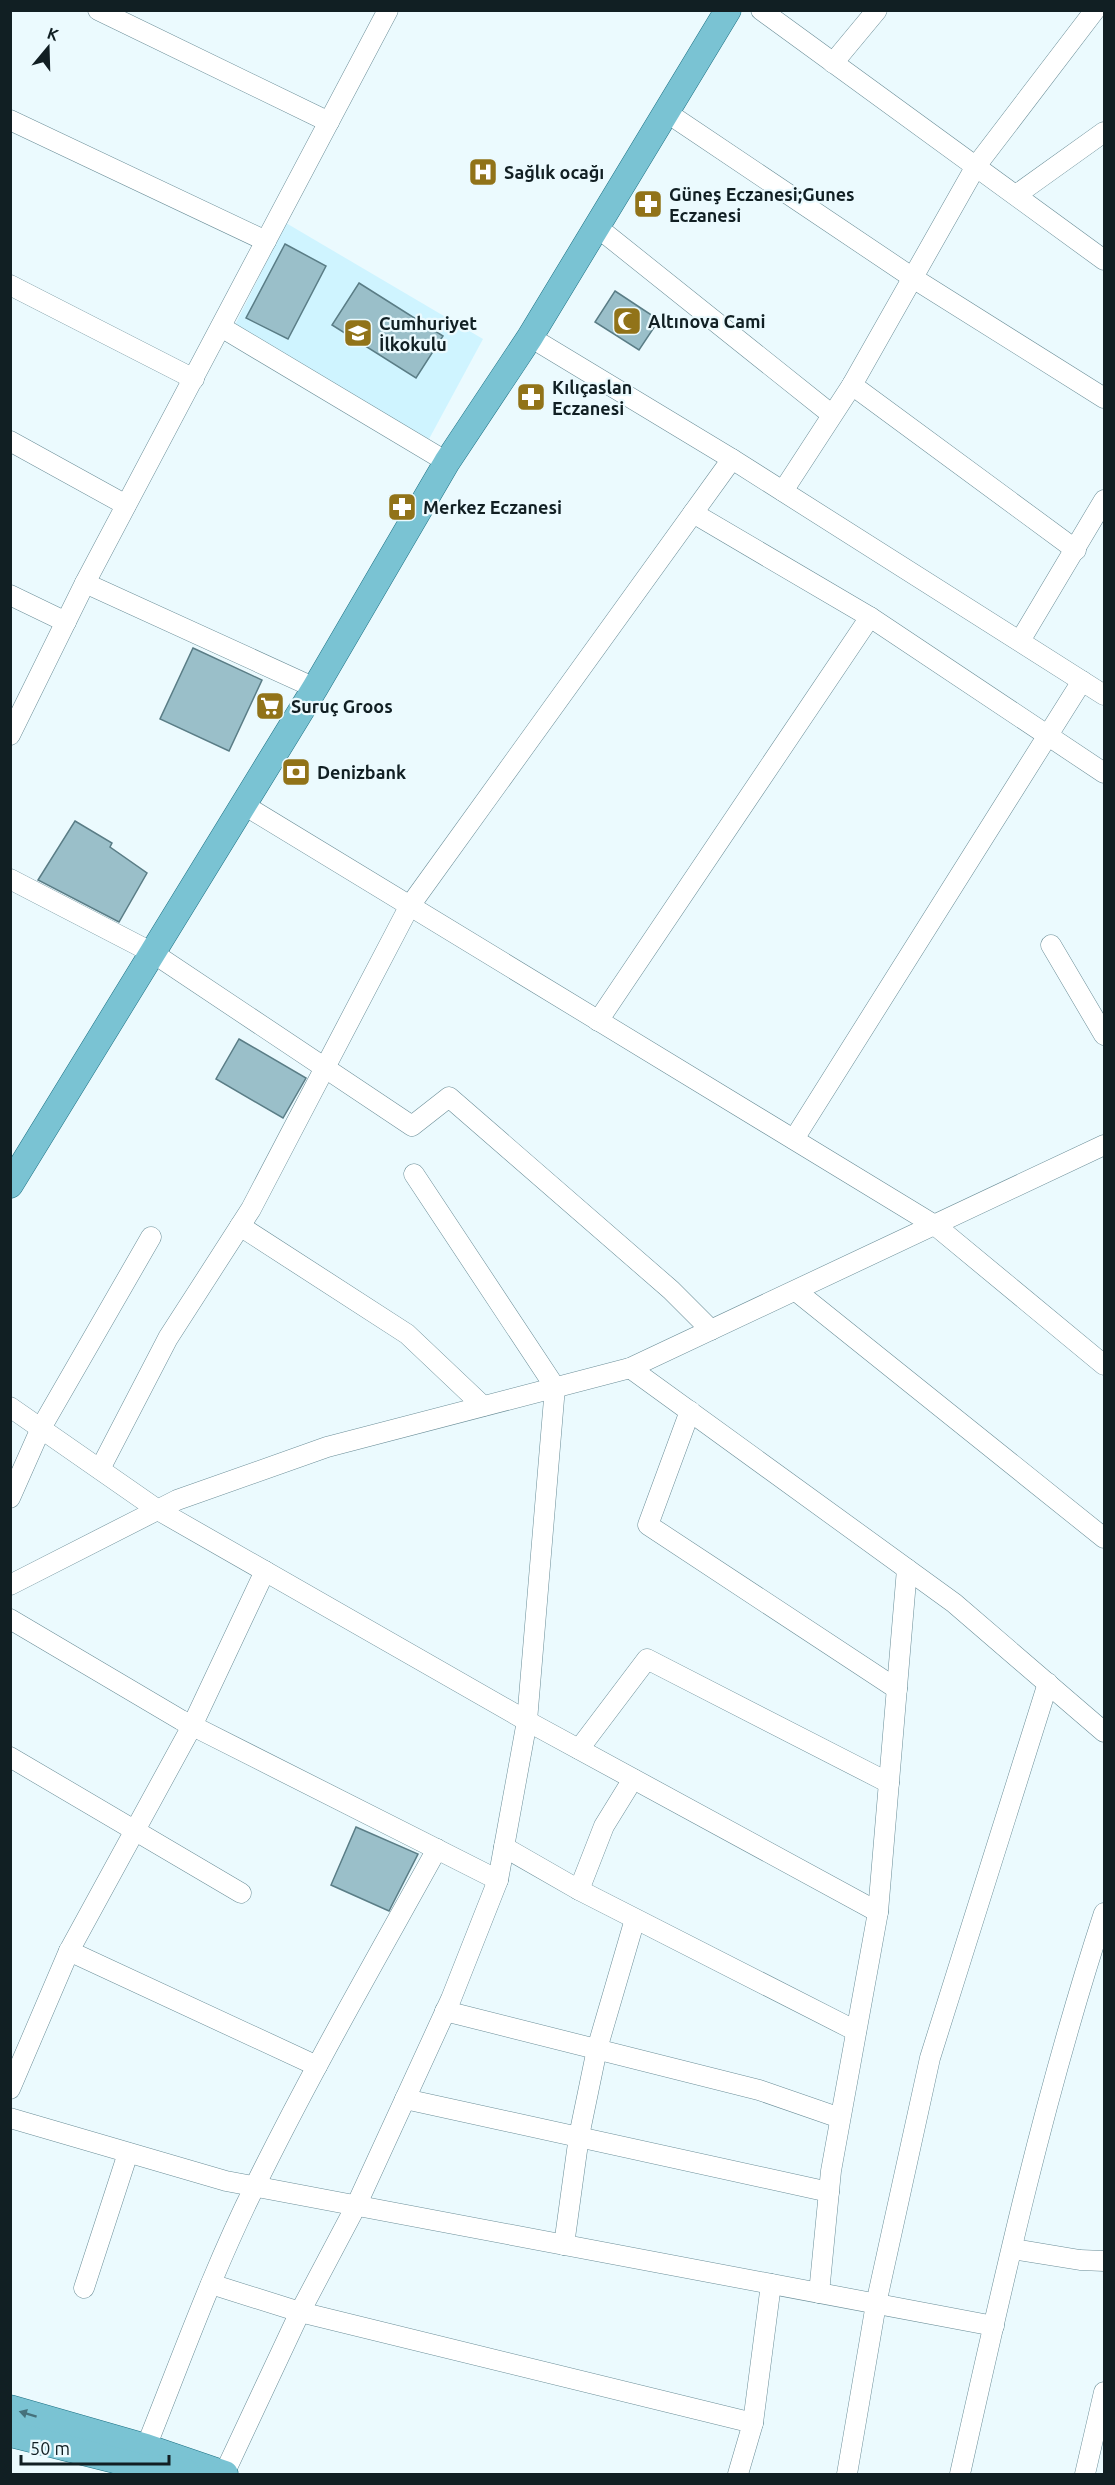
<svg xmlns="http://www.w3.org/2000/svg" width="1115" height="2485" font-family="Ubuntu,sans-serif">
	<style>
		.built { fill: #cff4ff }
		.building { fill: #9abfc9; stroke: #5a7d86; stroke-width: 1.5 }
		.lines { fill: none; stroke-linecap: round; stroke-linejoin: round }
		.minor-casing { stroke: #6b8e98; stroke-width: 21 }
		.major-casing { stroke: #1c7083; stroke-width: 27 }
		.minor { stroke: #fff; stroke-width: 20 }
		.major { stroke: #7ac3d3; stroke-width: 26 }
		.oneway { fill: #46717b }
		.labels { text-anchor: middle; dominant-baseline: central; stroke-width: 4.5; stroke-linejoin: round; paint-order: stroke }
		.poi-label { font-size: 18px; font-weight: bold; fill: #111f23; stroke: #ebfafe; text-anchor: start }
	</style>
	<rect width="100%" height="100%" fill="#ebfafe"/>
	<!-- built -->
	<polygon class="built" points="286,223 483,339 429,439 234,327"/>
	<!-- building -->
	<g class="building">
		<polygon points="285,244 326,266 288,339 246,318"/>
		<polygon points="359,283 443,336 416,378 332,325"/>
		<polygon points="615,291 659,320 639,350 595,322"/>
		<polygon points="193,648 262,680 229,751 160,719"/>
		<polygon points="75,821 112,843 110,847 147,873 119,922 38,880"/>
		<polygon points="239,1039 306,1078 283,1118 216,1079"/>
		<polygon points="356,1827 418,1854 389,1911 331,1885"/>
	</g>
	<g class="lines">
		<!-- minor casing -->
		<g class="minor-casing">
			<g id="minor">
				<polyline points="98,10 329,122"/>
				<polyline points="761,10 1104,260"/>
				<polyline points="833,63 877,10"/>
				<polyline points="666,112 913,278 1104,398"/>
				<polyline points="10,120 266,241"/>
				<polyline points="1016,195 1104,132"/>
				<polyline points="597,227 831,414"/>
				<polyline points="10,285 194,379"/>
				<polyline points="221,327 447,462"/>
				<polyline points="530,337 732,459 1104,695"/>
				<polyline points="852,385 1076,550"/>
				<polyline points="10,441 126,505"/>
				<polyline points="783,491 852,385 976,166 1095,10"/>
				<polyline points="693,513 870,617 1104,773"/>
				<polyline points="85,583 315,688"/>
				<polyline points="10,595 66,622"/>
				<polyline points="1020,641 1104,500"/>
				<polyline points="10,735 85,583 388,10"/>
				<polyline points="244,805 936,1226 1104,1365"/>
				<polyline points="10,879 153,953 412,1126 449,1097 671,1290 711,1330"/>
				<polyline points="1051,945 1104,1035"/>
				<polyline points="598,1021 870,617"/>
				<polyline points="794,1139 1082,681"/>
				<polyline points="240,1226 407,1334 483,1406"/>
				<polyline points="796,1291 1104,1538"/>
				<polyline points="630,1368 954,1603 1104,1732"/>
				<polyline points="10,1407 158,1510 527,1721 878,1912"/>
				<polyline points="690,1411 648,1525 897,1689"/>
				<polyline points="100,1469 168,1338 251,1209 409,907 732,459"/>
				<polyline points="10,1498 41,1428 151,1237"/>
				<polyline points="10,1585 177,1500 327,1447 630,1368 1104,1145"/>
				<polyline points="10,1619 181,1720 498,1880"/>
				<polyline points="579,1749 647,1659 889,1783"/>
				<polyline points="10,1757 241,1893"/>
				<polyline points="504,1847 579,1890 856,2031"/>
				<polyline points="579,1890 604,1826 633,1779"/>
				<polyline points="69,1951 317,2066"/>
				<polyline points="445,2011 759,2090 840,2118"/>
				<polyline points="10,2089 69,1951 192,1726 265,1571"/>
				<polyline points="405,2099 829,2192"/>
				<polyline points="10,2118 226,2181 994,2326"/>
				<polyline points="564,2245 579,2136 597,2049 635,1919"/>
				<polyline points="1013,2249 1080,2260 1104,2261"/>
				<polyline points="211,2284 300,2312 753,2423"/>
				<polyline points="84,2288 128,2153"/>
				<polyline points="819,2293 831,2171 878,1912 907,1569"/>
				<path d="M 139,2457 L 146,2447 C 181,2360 213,2270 255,2186 C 311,2072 375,1961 437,1849"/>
				<polyline points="224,2474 300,2312 356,2206 451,1999 498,1880 527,1721 555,1387 414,1174"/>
				<polyline points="738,2474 753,2423 771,2284"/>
				<polyline points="847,2474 876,2304 930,2058 1048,1683"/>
				<path d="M 960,2474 C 1002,2286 1044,2096 1104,1913"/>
				<polyline points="1085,2474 1104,2392"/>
			</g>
		</g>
		<!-- major casing -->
		<g class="major-casing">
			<g id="major">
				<polyline points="10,1185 315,688 447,462 530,337 728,10"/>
				<polyline points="10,2408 146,2447 225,2474"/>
				<polyline points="10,2434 142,2467 186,2472"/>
			</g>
		</g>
		<!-- minor -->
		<use href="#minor" class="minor"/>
		<!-- major -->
		<use href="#major" class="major"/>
	</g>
	<!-- one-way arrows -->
	<defs><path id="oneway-solid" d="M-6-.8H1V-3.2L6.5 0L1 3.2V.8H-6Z" transform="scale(1.5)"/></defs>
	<use class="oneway" href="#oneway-solid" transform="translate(28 2414) rotate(-163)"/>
	<!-- icons -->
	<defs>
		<g id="hospital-square" transform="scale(1.5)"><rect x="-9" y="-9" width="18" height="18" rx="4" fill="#917319" stroke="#ebfafe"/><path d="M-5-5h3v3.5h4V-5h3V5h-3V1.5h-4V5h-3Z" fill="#fff"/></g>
		<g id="pharmacy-square" transform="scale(1.5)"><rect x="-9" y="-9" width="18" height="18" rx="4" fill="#917319" stroke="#ebfafe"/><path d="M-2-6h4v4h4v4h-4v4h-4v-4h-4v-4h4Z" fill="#fff"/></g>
		<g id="mosque-square" transform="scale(1.5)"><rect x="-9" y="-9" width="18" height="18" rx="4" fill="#917319" stroke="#ebfafe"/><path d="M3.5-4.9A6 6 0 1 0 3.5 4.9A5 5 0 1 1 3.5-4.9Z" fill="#fff"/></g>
		<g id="school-square" transform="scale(1.5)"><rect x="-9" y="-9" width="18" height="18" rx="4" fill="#917319" stroke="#ebfafe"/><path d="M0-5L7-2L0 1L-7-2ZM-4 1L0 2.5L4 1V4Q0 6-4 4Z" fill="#fff"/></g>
		<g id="supermarket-square" transform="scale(1.5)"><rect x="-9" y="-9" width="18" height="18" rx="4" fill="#917319" stroke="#ebfafe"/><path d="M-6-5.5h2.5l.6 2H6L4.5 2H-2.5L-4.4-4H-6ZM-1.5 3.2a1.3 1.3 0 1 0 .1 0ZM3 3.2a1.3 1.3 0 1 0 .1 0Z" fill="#fff"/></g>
		<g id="bank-square" transform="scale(1.5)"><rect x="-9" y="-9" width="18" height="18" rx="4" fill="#917319" stroke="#ebfafe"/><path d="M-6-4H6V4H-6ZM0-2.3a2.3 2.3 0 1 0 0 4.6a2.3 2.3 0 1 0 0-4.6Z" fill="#fff"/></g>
	</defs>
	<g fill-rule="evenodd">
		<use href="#hospital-square" x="483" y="172"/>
		<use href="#pharmacy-square" x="648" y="204"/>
		<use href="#mosque-square" x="627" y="321"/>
		<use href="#school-square" x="358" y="333"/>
		<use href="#pharmacy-square" x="531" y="397"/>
		<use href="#pharmacy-square" x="402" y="507"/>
		<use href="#supermarket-square" x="270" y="706"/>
		<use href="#bank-square" x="296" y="772"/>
	</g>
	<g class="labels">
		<!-- poi labels -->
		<g class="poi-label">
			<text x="504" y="172">Sağlık ocağı</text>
			<text x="669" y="194">Güneş Eczanesi;Gunes<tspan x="669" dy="21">Eczanesi</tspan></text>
			<text x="648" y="321">Altınova Cami</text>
			<text x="379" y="323">Cumhuriyet<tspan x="379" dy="21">İlkokulu</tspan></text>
			<text x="552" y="387">Kılıçaslan<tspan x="552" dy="21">Eczanesi</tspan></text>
			<text x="423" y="507">Merkez Eczanesi</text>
			<text x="291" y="706">Suruç Groos</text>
			<text x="317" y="772">Denizbank</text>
		</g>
	</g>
	<!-- border -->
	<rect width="1115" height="2485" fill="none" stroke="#111f23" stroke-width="24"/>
	<!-- north arrow -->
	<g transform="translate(48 48) rotate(19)" stroke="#ebfafe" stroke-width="4.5" paint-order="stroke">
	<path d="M0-4.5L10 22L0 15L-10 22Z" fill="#111f23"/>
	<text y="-9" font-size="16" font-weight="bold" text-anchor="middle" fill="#111f23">K</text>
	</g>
	<!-- scale -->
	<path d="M21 2455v9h148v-9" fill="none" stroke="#111f23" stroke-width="3"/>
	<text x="30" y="2455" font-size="18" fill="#111f23" stroke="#ebfafe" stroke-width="4.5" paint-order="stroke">50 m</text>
</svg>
